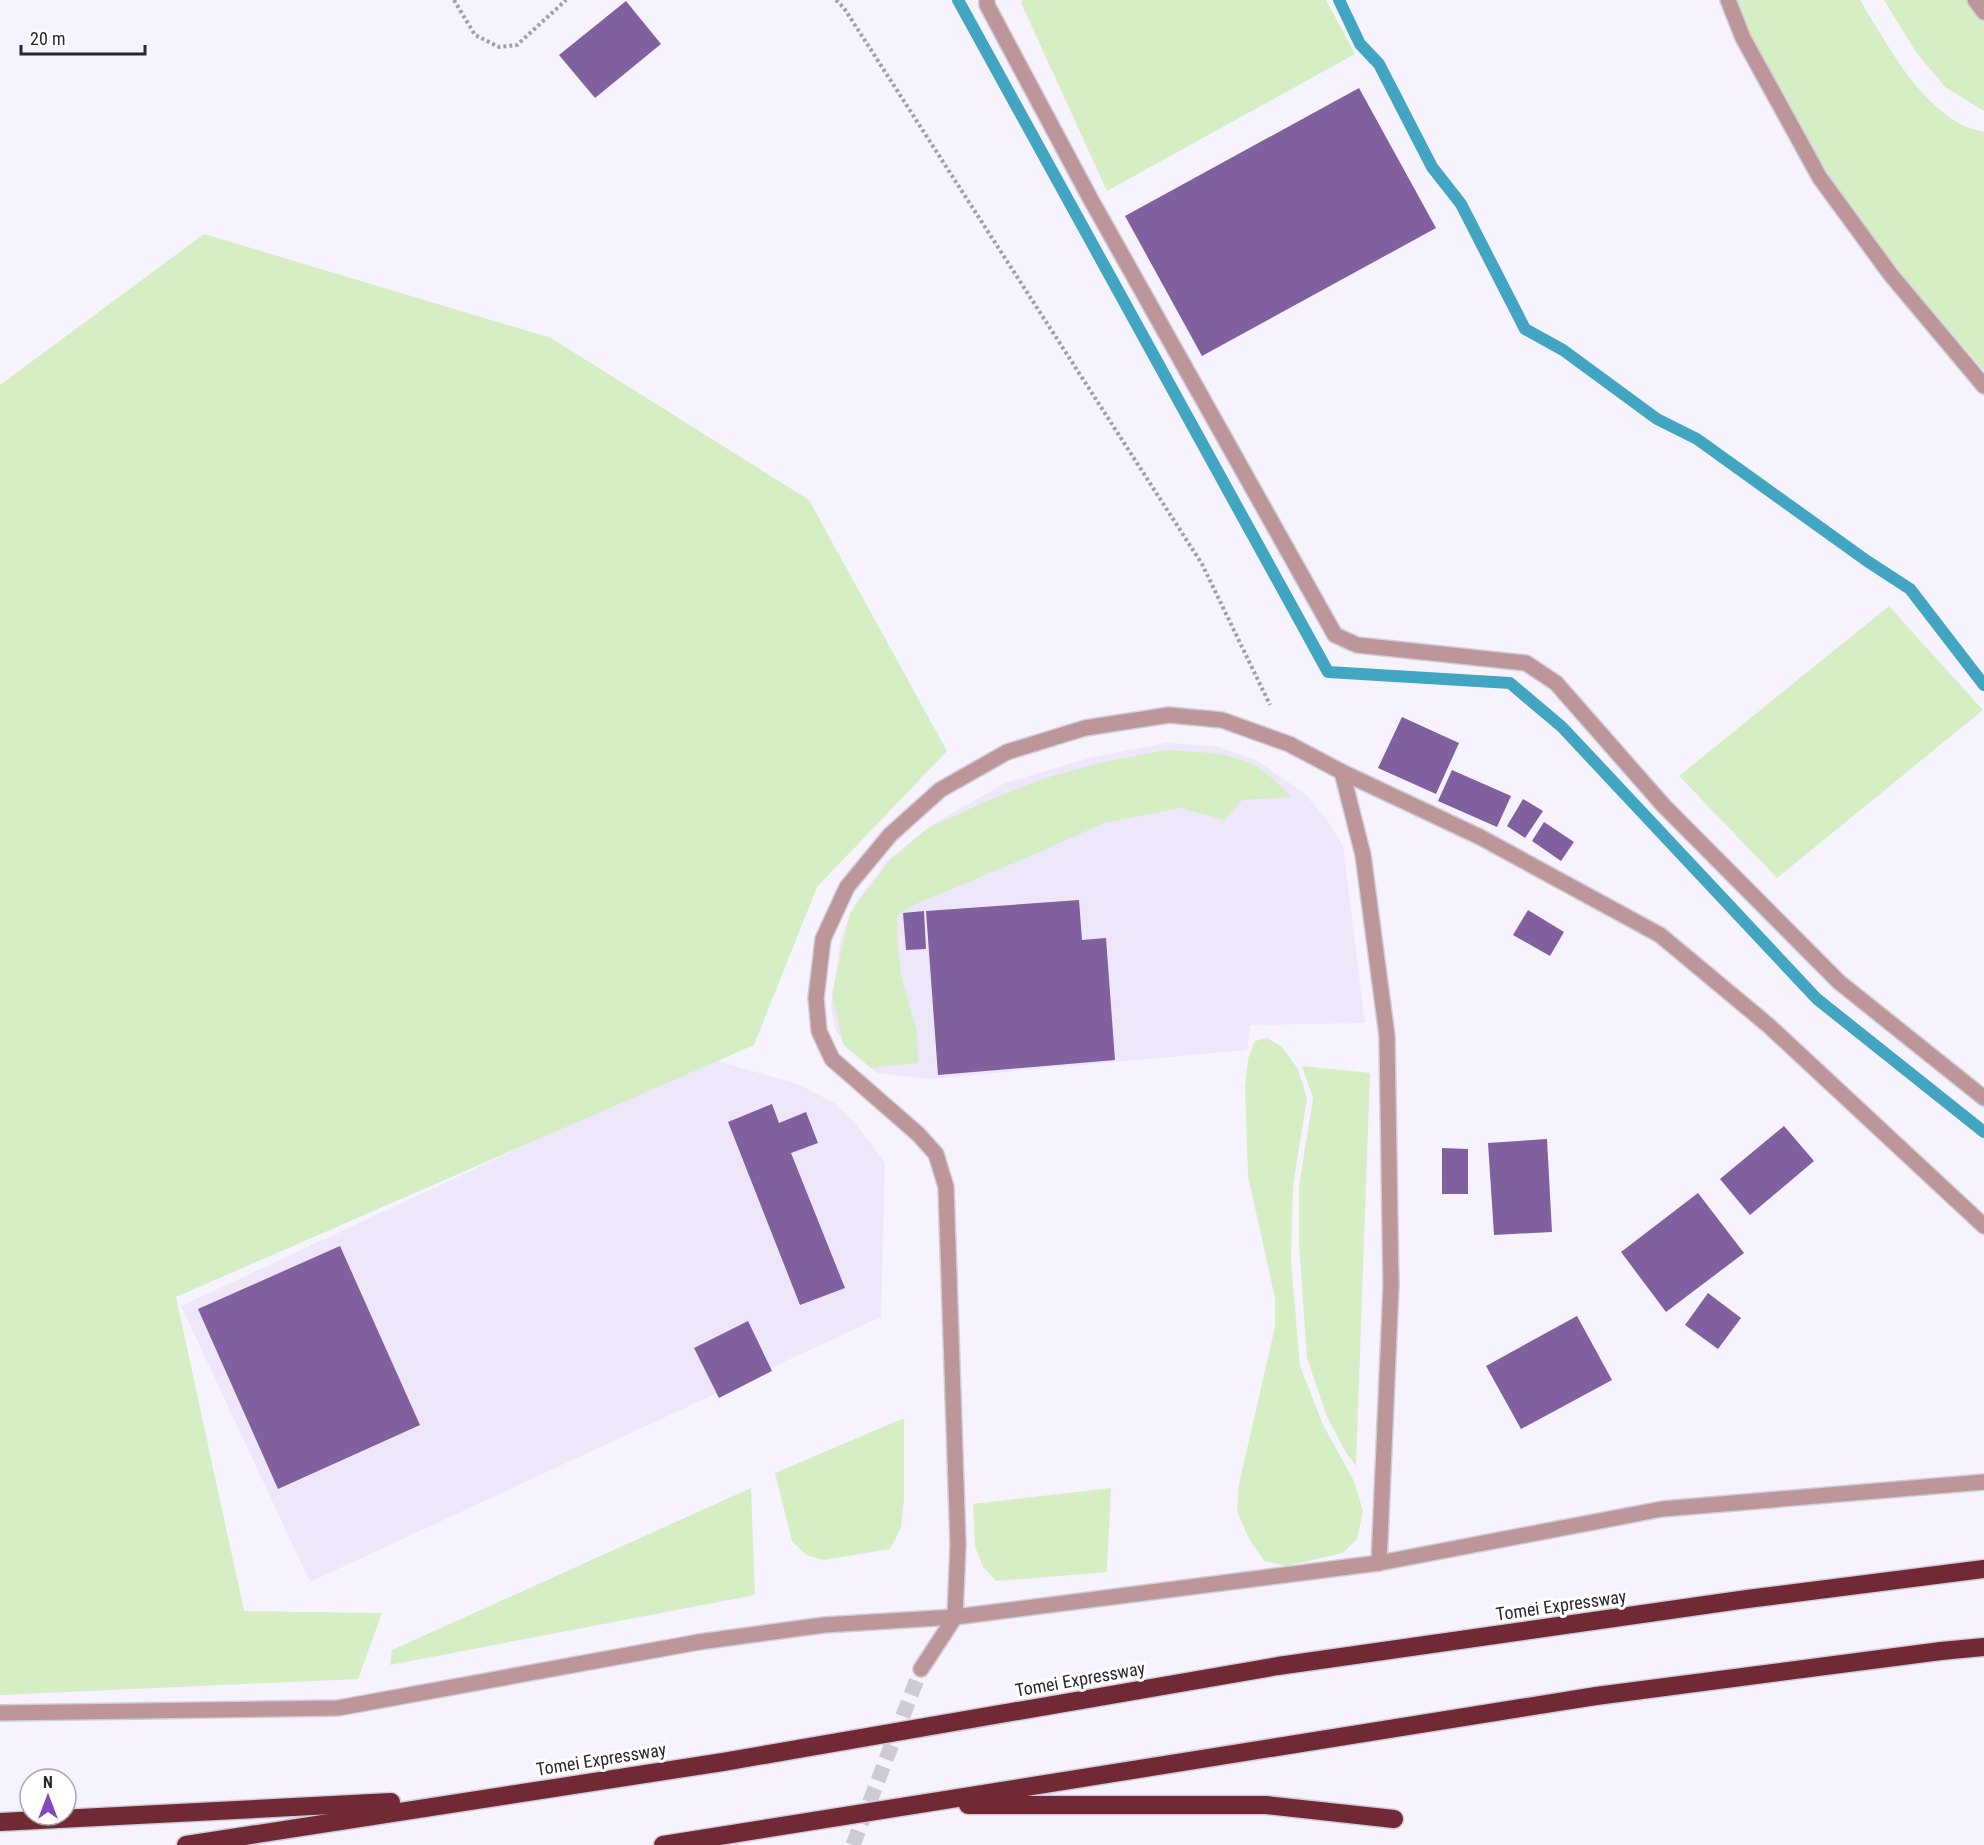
<svg xmlns="http://www.w3.org/2000/svg" width="1984" height="1845" font-family="'Roboto Condensed',sans-serif">
	<style>
		.built { fill: #eee7fa }
		.green { fill: #d5eec4 }
		.lines { fill: none; stroke-linecap: round; stroke-linejoin: round }
		.stream { stroke: #42a6c3; stroke-width: 12 }
		.building { fill: #80609e }
		.minor-tunnel { stroke: #cecad5; stroke-width: 15; stroke-dasharray: 15 8; stroke-linecap: butt }
		.minor-casing { stroke: #d2ced9; stroke-width: 18 }
		.motorway-casing { stroke: #d2ced9; stroke-width: 21 }
		.path { stroke: #a19ea8; stroke-width: 4; stroke-dasharray: 3 3; stroke-linecap: butt }
		.minor { stroke: #bc9699; stroke-width: 15 }
		.motorway { stroke: #712a35; stroke-width: 18 }
		.labels { text-anchor: middle; dominant-baseline: central; stroke-width: 6; stroke-linejoin: round; paint-order: stroke }
		.street-label { font-size: 18px; fill: #29262f; stroke: #fff }
	</style>
	<rect width="100%" height="100%" fill="#f7f3fe"/>
	<!-- built -->
	<g class="built">
		<polygon points="1166,743 1216,746 1256,760 1304,793 1325,817 1343,845 1365,1023 1250,1025 1247,1050 929,1079 877,1073 847,1049 835,1029 831,1006 841,937 855,904 887,861 930,826 1005,783 1089,758"/>
		<polygon points="710,1059 798,1084 833,1102 854,1122 885,1163 881,1317 310,1582 181,1306"/>
	</g>
	<!-- green -->
	<g class="green">
		<polygon points="1022,0 1326,0 1355,54 1107,191 1021,3"/>
		<path d="M 1734,0 L 1860,0 C 1888,45 1914,98 1962,125 C 1968,128 1977,130 1984,132 L 1984,371 C 1952,333 1917,295 1887,255 C 1827,178 1770,90 1734,0 Z"/>
		<polygon points="1884,0 1984,0 1984,111 1945,87 1916,52"/>
		<polygon points="204,234 551,338 809,500 947,751 817,887 754,1045 176,1297 244,1611 382,1613 358,1679 0,1695 0,385"/>
		<polygon points="1889,606 1983,710 1777,878 1679,776"/>
		<path d="M 1167,750 C 1193,752 1222,751 1247,762 C 1263,768 1279,785 1291,797 L 1242,800 L 1225,820 L 1181,808 L 1104,823 L 1028,857 L 920,902 L 897,915 L 897,935 L 901,975 L 917,1033 L 918,1063 L 871,1068 L 843,1044 L 832,994 L 850,913 L 889,861 L 928,828 L 989,800 L 1043,779 L 1099,763 Z"/>
		<polygon points="1267,1038 1282,1047 1298,1069 1307,1098 1293,1186 1291,1262 1300,1366 1323,1425 1354,1481 1363,1511 1357,1539 1343,1553 1286,1566 1264,1561 1248,1537 1237,1511 1239,1484 1275,1327 1275,1298 1248,1176 1245,1087 1248,1059 1255,1041"/>
		<polygon points="1302,1066 1370,1073 1356,1466 1345,1451 1327,1417 1307,1358 1299,1245 1299,1186 1313,1098"/>
		<polygon points="904,1418 904,1498 901,1528 890,1549 824,1560 806,1555 792,1541 775,1473"/>
		<polygon points="751,1488 755,1595 390,1665 392,1650"/>
		<polygon points="1111,1488 1107,1572 996,1581 983,1567 975,1546 973,1504"/>
	</g>
	<g class="lines">
		<!-- stream -->
		<g class="stream">
			<polyline points="958,0 1328,672 1510,683 1562,727 1817,999 1984,1132"/>
			<polyline points="1339,0 1360,44 1379,64 1432,167 1461,204 1525,329 1563,350 1657,419 1697,439 1867,561 1910,589 1984,685"/>
		</g>
	</g>
	<!-- building -->
	<g class="building">
		<polygon points="626,1 661,44 595,98 559,55"/>
		<polygon points="1359,88 1436,228 1202,356 1125,216"/>
		<polygon points="1402,717 1459,743 1436,794 1378,768"/>
		<polygon points="1452,770 1511,796 1497,827 1438,801"/>
		<polygon points="1523,799 1543,811 1525,838 1507,826"/>
		<polygon points="1544,822 1574,842 1561,861 1532,841"/>
		<polygon points="1079,900 1082,940 1106,938 1115,1060 938,1075 926,911"/>
		<polygon points="1528,910 1564,932 1550,956 1513,935"/>
		<polygon points="924,911 926,949 906,950 903,913"/>
		<polygon points="772,1104 779,1123 806,1112 818,1143 791,1153 845,1288 800,1305 728,1122"/>
		<polygon points="1784,1126 1814,1161 1750,1215 1720,1179"/>
		<polygon points="1547,1139 1552,1232 1494,1235 1488,1143"/>
		<polygon points="1442,1148 1468,1149 1468,1194 1442,1194"/>
		<polygon points="1698,1193 1744,1253 1666,1312 1621,1252"/>
		<polygon points="340,1246 420,1425 278,1489 198,1309"/>
		<polygon points="1708,1293 1741,1318 1718,1349 1685,1325"/>
		<polygon points="1577,1316 1612,1380 1521,1429 1486,1366"/>
		<polygon points="748,1321 772,1371 719,1398 694,1348"/>
	</g>
	<g class="lines">
		<!-- minor-tunnel -->
		<polyline class="minor-tunnel" points="853,1845 921,1669"/>
		<!-- minor casing -->
		<g class="minor-casing">
			<g id="minor">
				<polyline points="987,0 987,5 1090,198 1335,635 1357,645 1526,663 1556,683 1664,806 1839,982 1984,1098"/>
				<polyline points="1728,0 1743,38 1820,178 1891,275 1984,386"/>
				<polyline points="1975,0 1984,12"/>
				<polyline points="1342,772 1363,855 1387,1036 1391,1286 1379,1563"/>
				<polyline points="921,1669 955,1617 958,1544 946,1187 936,1154 918,1134 832,1059 819,1031 816,998 823,939 847,887 890,835 940,790 1007,752 1085,728 1169,715 1222,720 1289,744 1342,772 1480,837 1660,935 1768,1025 1984,1226"/>
				<polyline points="0,1713 338,1708 699,1642 824,1625 955,1617 1379,1563 1662,1509 1984,1482"/>
			</g>
		</g>
		<!-- motorway casing -->
		<g class="motorway-casing">
			<g id="motorway">
				<polyline points="968,1805 1266,1805 1394,1819"/>
				<polyline points="0,1822 391,1802"/>
				<polyline points="186,1845 723,1762 1278,1666 1747,1599 1984,1569"/>
				<polyline points="663,1845 1596,1696 1941,1651 1984,1647"/>
			</g>
		</g>
		<!-- path -->
		<g class="path">
			<polyline points="454,0 475,35 499,47 517,45 566,0"/>
			<polyline points="836,0 844,8 1202,564 1270,705"/>
		</g>
		<!-- minor -->
		<use href="#minor" class="minor"/>
		<!-- motorway -->
		<use href="#motorway" class="motorway"/>
	</g>
	<g class="labels">
		<!-- street labels -->
		<g class="street-label">
			<text transform="translate(1561 1605) rotate(-8)">Tomei Expressway</text>
			<text transform="translate(1080 1679) rotate(-10)">Tomei Expressway</text>
			<text transform="translate(601 1759) rotate(-9)">Tomei Expressway</text>
		</g>
	</g>
	<!-- north arrow -->
	<g transform="translate(48 1797)"><circle r="28" fill="#ffffff" stroke="#a9a8ac" stroke-width="1.5"/>
	<path d="M0-4.5L10 22L0 15L-10 22Z" fill="#8349c0"/>
	<text y="-9" font-size="16" font-weight="bold" text-anchor="middle" fill="#29262f">N</text>
	</g>
	<!-- scale -->
	<path d="M21 45v9h124v-9" fill="none" stroke="#29262f" stroke-width="3"/>
	<text x="30" y="45" font-size="18" fill="#29262f" stroke="#ffffff" stroke-width="4.5" paint-order="stroke">20 m</text>
</svg>
